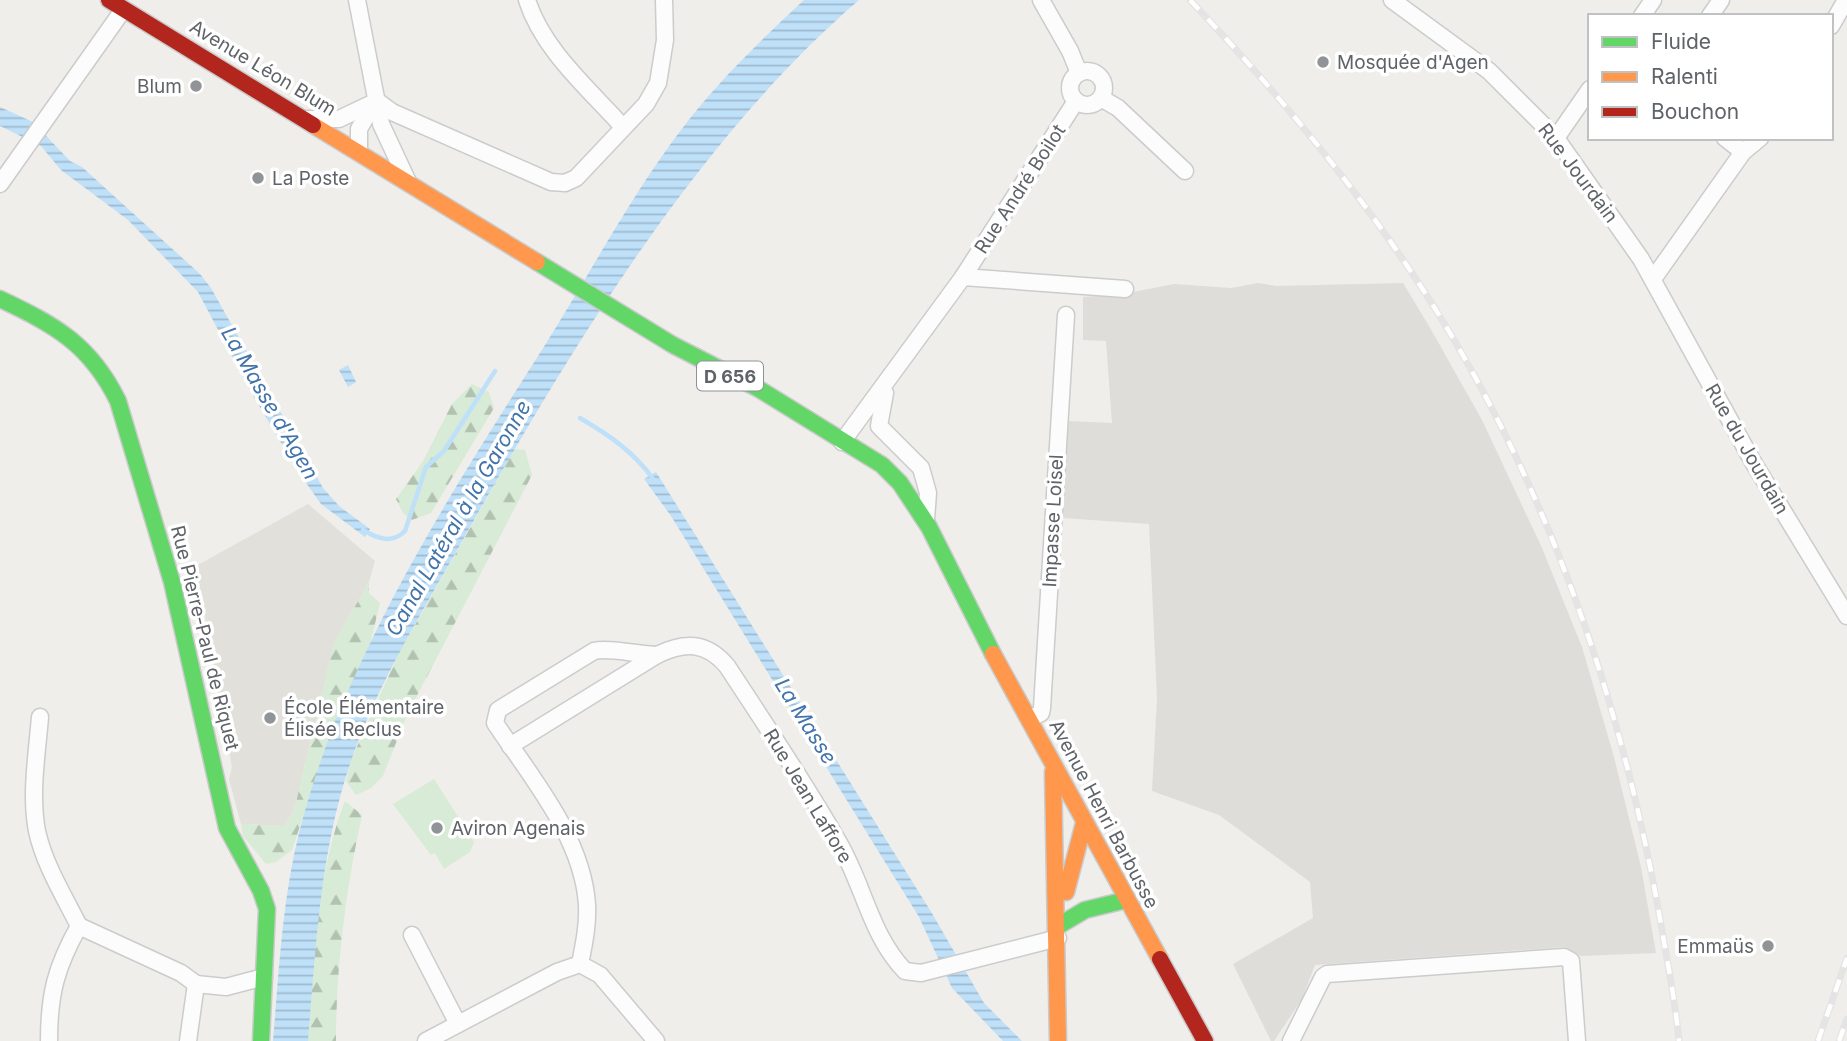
<svg xmlns="http://www.w3.org/2000/svg" width="1847" height="1041" font-family="Inter,sans-serif">
	<style>
		.industrial { fill: #dfddda }
		.education { fill: #e2e0da }
		.forest { fill: url(#forest-firs) }
		.garden { fill: #d8ebd6 }
		.water { fill: url(#water-rules) }
		.lines { fill: none; stroke-linecap: round; stroke-linejoin: round }
		.stream { stroke: #bfe0f9; stroke-width: 4.5 }
		.street-casing { stroke: #cbcccc; stroke-width: 19 }
		.fast-casing { stroke: #cacacb; stroke-width: 19 }
		.slow-casing { stroke: #cacacb; stroke-width: 19 }
		.jam-casing { stroke: #cacacb; stroke-width: 19 }
		.street { stroke: #fdfcfc; stroke-width: 16 }
		.fast { stroke: #63d668; stroke-width: 16 }
		.slow { stroke: #ff974d; stroke-width: 16 }
		.jam { stroke: #b3261e; stroke-width: 16 }
		.rail-casing { stroke: #e4e4e4; stroke-width: 7 }
		.rail { stroke: #fff; stroke-width: 4.5; stroke-dasharray: 13; stroke-linecap: butt }
		.poi-dot { fill: #919496; stroke: #fff; stroke-width: 2.5 }
		.labels { text-anchor: middle; dominant-baseline: central; stroke-width: 7; stroke-linejoin: round; paint-order: stroke }
		.shield { fill: #fff; stroke: #8f9295; stroke-width: 2 }
		.shield-label { font-size: 18px; font-weight: bold; fill: #5f6368 }
		.poi-label { font-size: 19px; fill: #5f6368; stroke: #fff; text-anchor: start }
		.street-label { font-size: 19px; fill: #5f6368; stroke: #fff }
		.water-label { font-size: 21px; font-style: italic; fill: #4174aa; stroke: #fff }
	</style>
	<defs>
		<pattern id="forest-firs" width="22" height="20" patternUnits="userSpaceOnUse" patternTransform="scale(1.75)"><rect width="22" height="20" fill="#d8ebd6"/><path d="M5 1l3.5 6h-7zM16 11l3.5 6h-7z" fill="#b2c2b1"/></pattern>
		<pattern id="water-rules" width="6" height="5" patternUnits="userSpaceOnUse" patternTransform="scale(1.75)"><rect width="6" height="5" fill="#bfe0f9"/><path d="M0 2.5h6" fill="none" stroke="#9eb9cd"/></pattern>
	</defs>
	<rect width="100%" height="100%" fill="#efeeea"/>
	<!-- industrial -->
	<polygon class="industrial" points="1258,283 1276,286 1403,283 1429,326 1482,420 1542,548 1582,647 1614,757 1641,867 1656,953 1581,956 1564,947 1315,965 1302,999 1274,1041 1271,1041 1233,964 1313,918 1310,882 1219,815 1152,791 1157,698 1149,524 1063,518 1068,421 1112,423 1106,341 1083,340 1083,297 1123,294 1174,284 1231,288"/>
	<!-- education -->
	<polygon class="education" points="308,504 375,561 369,582 334,643 294,811 284,826 241,824 229,779 232,767 196,566"/>
	<!-- forest -->
	<g class="forest">
		<polygon points="472,384 489,392 494,408 431,513 412,520 403,513 396,499 423,461 452,404"/>
		<polygon points="515,449 525,450 532,475 407,715 383,776 371,788 356,795 346,781 351,760 399,653"/>
		<polygon points="369,582 369,593 380,603 370,644 322,760 292,850 276,862 266,864 243,836 241,824 284,826 294,811 334,643"/>
		<path d="M 345,801 L 362,815 C 346,888 336,966 336,1041 L 308,1041 C 315,960 315,878 345,801 Z"/>
	</g>
	<!-- garden -->
	<polygon class="garden" points="434,779 474,842 470,852 444,869 435,853 431,855 393,804"/>
	<!-- water -->
	<g class="water">
		<path d="M 804,0 L 859,0 C 694,142 566,356 460,545 C 421,614 377,685 351,761 C 320,851 316,946 308,1041 L 273,1041 C 279,972 282,901 299,833 C 343,660 445,502 540,353 C 587,279 628,200 681,130 C 717,82 760,41 804,0 Z"/>
		<polygon points="0,107 33,122 70,161 82,167 200,274 211,288 323,488 339,506 370,529 365,537 321,504 299,473 251,392 198,292 128,220 61,170 41,146 0,126"/>
		<polygon points="348,365 356,382 348,387 339,370"/>
		<polygon points="656,472 930,910 984,1003 1022,1041 1003,1041 952,988 919,917 671,516 644,479"/>
	</g>
	<g class="lines">
		<!-- stream -->
		<g class="stream">
			<path d="M 580,418 C 609,435 634,452 654,480"/>
			<path d="M 363,530 C 378,539 392,544 405,531 L 426,467 L 444,451 L 495,371"/>
		</g>
		<!-- street casing -->
		<g class="street-casing">
			<g id="street">
				<polyline points="357,0 381,124 408,182"/>
				<path d="M 527,0 C 543,50 588,88 622,126"/>
				<polyline points="1041,0 1070,51 1079,73"/>
				<polyline points="1392,0 1489,71 1556,138 1641,259 1753,462 1847,616"/>
				<polyline points="1642,16 1653,0"/>
				<polyline points="1710,16 1721,0"/>
				<polyline points="1831,26 1846,0"/>
				<circle cx="1087" cy="88" r="17"/>
				<polyline points="1101,98 1118,108 1185,171"/>
				<polyline points="377,101 392,112 551,182 565,183 576,178 646,104 658,83 665,40 664,0"/>
				<polyline points="307,119 339,119 377,101"/>
				<polyline points="1556,138 1590,89"/>
				<polyline points="1725,138 1743,152"/>
				<polyline points="359,151 359,129 374,103"/>
				<polyline points="0,184 123,10"/>
				<polyline points="963,277 1076,101"/>
				<polyline points="1653,279 1743,152 1760,138"/>
				<polyline points="885,393 879,426 921,468 928,493 926,519"/>
				<polyline points="842,442 963,277 1125,289"/>
				<path d="M 40,717 C 37,754 30,795 37,831 C 44,864 64,896 79,926"/>
				<polyline points="1030,719 1041,713 1042,708 1066,315"/>
				<path d="M 510,746 L 657,655 C 684,642 706,641 727,666 C 765,724 805,783 839,843 C 864,886 870,934 905,971 L 921,973 L 1058,938"/>
				<polyline points="412,935 458,1024"/>
				<path d="M 580,964 C 584,944 588,925 587,905 C 583,838 531,777 495,723 L 498,710 L 594,651 C 608,647 639,655 657,655"/>
				<polyline points="580,964 600,975 656,1041"/>
				<path d="M 49,1041 C 49,994 56,967 79,926 L 181,973 L 196,984 L 226,987 L 264,977"/>
				<polyline points="188,1041 196,984"/>
				<polyline points="426,1041 557,972 580,964"/>
				<polyline points="1291,1041 1323,977 1327,974 1564,957 1571,961 1577,1041"/>
			</g>
		</g>
		<!-- fast casing -->
		<g class="fast-casing">
			<g id="fast">
				<polyline points="537,262 673,345 759,389 882,465 900,483 929,527 993,654"/>
				<path d="M 0,299 C 55,325 90,344 118,401 L 172,582 L 227,828 L 261,891 L 267,909 L 261,1041"/>
				<polyline points="1058,926 1085,910 1126,900"/>
			</g>
		</g>
		<!-- slow casing -->
		<g class="slow-casing">
			<g id="slow">
				<polyline points="313,125 537,262"/>
				<polyline points="993,654 1160,959"/>
				<polyline points="1053,772 1058,1041"/>
				<polyline points="1066,892 1084,823"/>
			</g>
		</g>
		<!-- jam casing -->
		<g class="jam-casing">
			<g id="jam">
				<polyline points="109,0 313,125"/>
				<polyline points="1160,959 1205,1041"/>
			</g>
		</g>
		<!-- street -->
		<use href="#street" class="street"/>
		<!-- fast -->
		<use href="#fast" class="fast"/>
		<!-- slow -->
		<use href="#slow" class="slow"/>
		<!-- jam -->
		<use href="#jam" class="jam"/>
		<!-- rail casing -->
		<g class="rail-casing">
			<g id="rail">
				<path d="M 1190,0 C 1278,93 1360,191 1429,299 C 1547,485 1620,697 1659,913 C 1666,955 1675,998 1679,1041"/>
				<polyline points="1818,1041 1847,958"/>
				<polyline points="1839,1041 1847,1019"/>
			</g>
		</g>
		<!-- rail -->
		<use href="#rail" class="rail"/>
	</g>
	<!-- markers -->
	<g class="poi-dot">
		<circle cx="1323" cy="62" r="7"/>
		<circle cx="196" cy="86" r="7"/>
		<circle cx="258" cy="178" r="7"/>
		<circle cx="270" cy="718" r="7"/>
		<circle cx="437" cy="828" r="7"/>
		<circle cx="1768" cy="946" r="7"/>
	</g>
	<g class="labels">
		<!-- shield labels -->
		<rect class="shield" x="697" y="361.5" width="66" height="29" rx="5"/>
		<g class="shield-label">
			<text x="730" y="376">D 656</text>
		</g>
		<!-- poi labels -->
		<g class="poi-label">
			<text x="1337" y="62">Mosquée d'Agen</text>
			<text x="182" y="86" text-anchor="end">Blum</text>
			<text x="272" y="178">La Poste</text>
			<text x="284" y="707">École Élémentaire<tspan x="284" dy="22">Élisée Reclus</tspan></text>
			<text x="451" y="828">Aviron Agenais</text>
			<text x="1754" y="946" text-anchor="end">Emmaüs</text>
		</g>
		<!-- street labels -->
		<g class="street-label">
			<text transform="translate(263 68) rotate(31)">Avenue Léon Blum</text>
			<text transform="translate(1578 173) rotate(53)">Rue Jourdain</text>
			<text transform="translate(1020 189) rotate(-57)">Rue André Boilot</text>
			<text transform="translate(1747 449) rotate(60)">Rue du Jourdain</text>
			<text transform="translate(1053 521) rotate(-87)">Impasse Loisel</text>
			<text transform="translate(205 638) rotate(76)">Rue Pierre-Paul de Riquet</text>
			<text transform="translate(808 796) rotate(59)">Rue Jean Laffore</text>
			<text transform="translate(1104 814) rotate(62)">Avenue Henri Barbusse</text>
		</g>
		<!-- water labels -->
		<g class="water-label">
			<text transform="translate(270 403) rotate(60)">La Masse d'Agen</text>
			<text transform="translate(458 518) rotate(-60)">Canal Latéral à la Garonne</text>
			<text transform="translate(806 721) rotate(58)">La Masse</text>
		</g>
	</g>
	<!-- legend -->
	<rect x="1588" y="14" width="245" height="126" fill="#ffffff" stroke="#bfc1c3" stroke-width="2"/>
	<rect x="1602" y="37" width="35" height="10" fill="#63d668" stroke="#bfc1c3" stroke-width="2"/>
	<text x="1651" y="49" font-size="21" fill="#5f6368">Fluide</text>
	<rect x="1602" y="72" width="35" height="10" fill="#ff974d" stroke="#bfc1c3" stroke-width="2"/>
	<text x="1651" y="84" font-size="21" fill="#5f6368">Ralenti</text>
	<rect x="1602" y="107" width="35" height="10" fill="#b3261e" stroke="#bfc1c3" stroke-width="2"/>
	<text x="1651" y="119" font-size="21" fill="#5f6368">Bouchon</text>
</svg>
